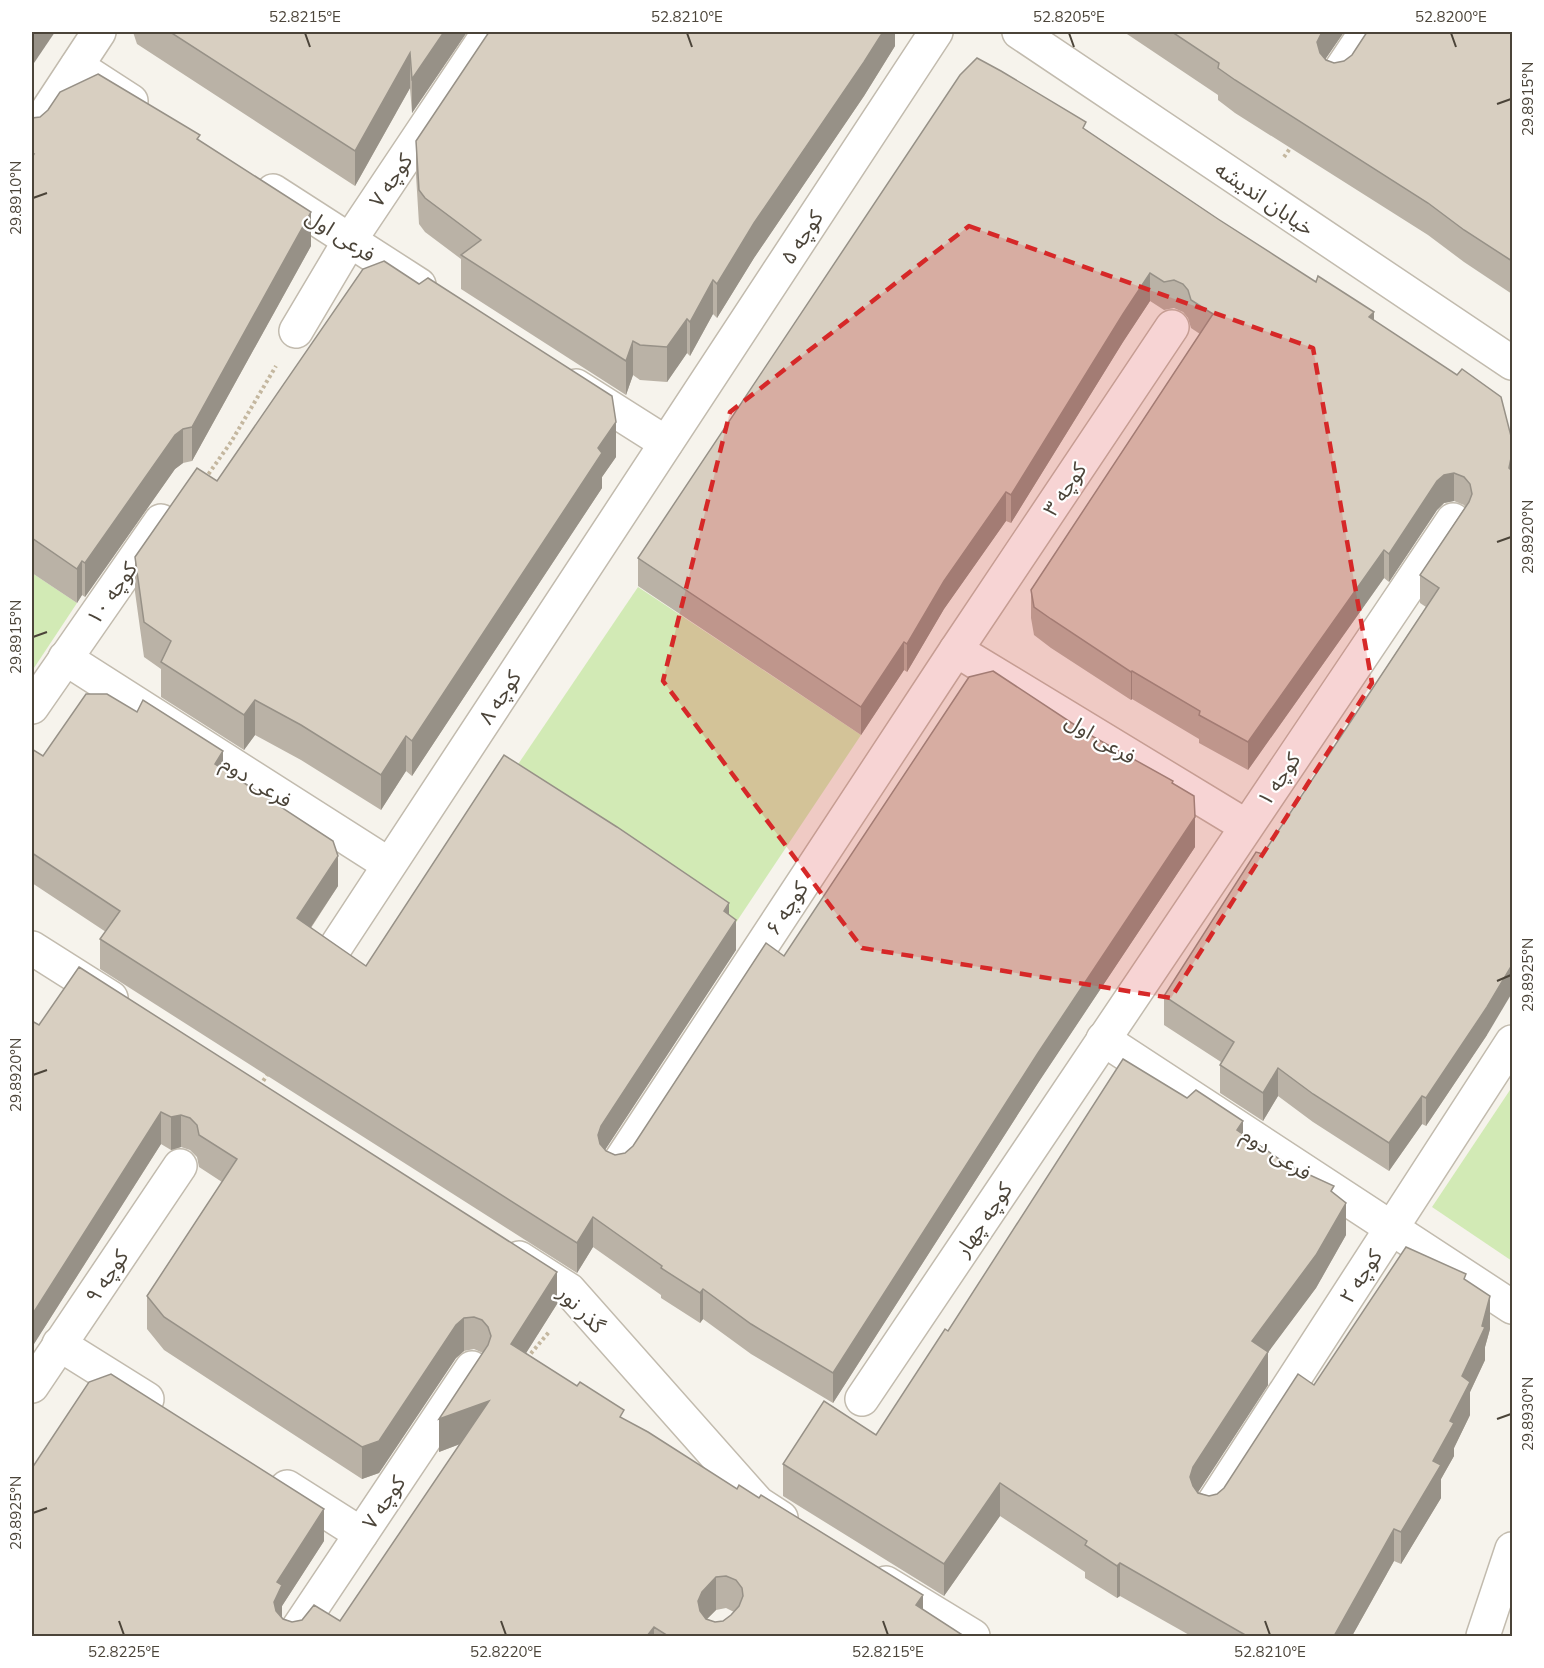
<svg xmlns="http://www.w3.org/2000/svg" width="1544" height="1668" font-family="Mulish,'Noto Sans Arabic',sans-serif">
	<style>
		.green { fill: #d2eab5 }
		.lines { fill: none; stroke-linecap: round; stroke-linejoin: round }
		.minor-casing { stroke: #c2bbae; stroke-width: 36 }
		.tertiary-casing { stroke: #c2bbae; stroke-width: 36 }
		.path { stroke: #c4b79f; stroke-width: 4; stroke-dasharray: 3 3; stroke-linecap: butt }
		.minor { stroke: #fff; stroke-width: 33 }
		.tertiary { stroke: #fff; stroke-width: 33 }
		.wall { fill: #bab2a6; fill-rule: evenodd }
		.shaded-wall { fill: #979187 }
		.building { fill: #d8cfc1; stroke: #979187; stroke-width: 1.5; fill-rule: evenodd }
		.marked { fill: #d62828; fill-opacity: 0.2; stroke: #d62828; stroke-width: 4.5; stroke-dasharray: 12 8; stroke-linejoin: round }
		.ticks { fill: none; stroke: #4b4439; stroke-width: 2 }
		.labels { text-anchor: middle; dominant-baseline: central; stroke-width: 4.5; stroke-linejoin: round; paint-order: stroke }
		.street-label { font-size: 21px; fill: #4b4439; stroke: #fff }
		.neatline { fill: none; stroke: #4b4439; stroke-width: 2 }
		.ticks-label { font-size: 15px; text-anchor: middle; fill: #4b4439 }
	</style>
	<rect width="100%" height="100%" fill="#f6f3ec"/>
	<!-- green -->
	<g class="green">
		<polygon points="32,573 77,603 32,671"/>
		<polygon points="638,587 861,735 729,933 504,785"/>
		<polygon points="1512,1087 1512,1261 1432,1207"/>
	</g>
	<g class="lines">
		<!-- minor casing -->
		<g class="minor-casing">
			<g id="minor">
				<polyline points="77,66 131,101"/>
				<polyline points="1336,77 1366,32"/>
				<polyline points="32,134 99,32"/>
				<polyline points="273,191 419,285"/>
				<polyline points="296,331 350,240 489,32"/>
				<polyline points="576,386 666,443"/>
				<polyline points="956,650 1246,826"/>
				<polyline points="65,658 388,864"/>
				<polyline points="32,707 161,521"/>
				<polyline points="32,948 111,998"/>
				<polyline points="333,951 936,32"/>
				<polyline points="1103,1039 1512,1307"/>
				<polyline points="617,1166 956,650 1172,327"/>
				<polyline points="519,1258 569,1290 758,1503 781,1518"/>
				<polyline points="59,1344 147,1399"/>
				<polyline points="32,1386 180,1166"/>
				<polyline points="862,1399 1453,520"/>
				<polyline points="287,1487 361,1534"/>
				<polyline points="1209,1510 1512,1042"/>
				<polyline points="886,1583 973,1636"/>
				<polyline points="293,1636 472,1368"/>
				<polyline points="1483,1636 1512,1549"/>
			</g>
		</g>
		<!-- tertiary casing -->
		<g class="tertiary-casing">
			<polyline id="tertiary" points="1019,32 1512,363"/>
		</g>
		<!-- path -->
		<g class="path">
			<polyline points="1284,157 1293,144"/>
			<polyline points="205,479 231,442 276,366"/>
			<polyline points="260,1086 269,1072"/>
			<polyline points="527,1358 549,1332"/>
		</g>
		<!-- minor -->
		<use href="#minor" class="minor"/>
		<!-- tertiary -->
		<use href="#tertiary" class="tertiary"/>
	</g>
	<!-- wall -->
	<g class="wall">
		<polygon points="133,32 467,32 412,113 410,88 355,186 137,44"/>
		<polygon points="895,32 895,46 864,96 754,258 717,318 713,314 690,356 687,353 667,382 640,380 633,375 626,395 461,289 461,259 425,232 419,224 416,175 416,141"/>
		<polygon points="1124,32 1344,32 1325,59 1334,63 1512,32 1512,294 1464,262 1428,235 1235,113 1218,100 1218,95"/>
		<polygon points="32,118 200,141 311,246 192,461 183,463 175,469 85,597 82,595 77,603 32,573"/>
		<polygon points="1086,130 1218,219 1457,375 1501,397 1487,1035 1426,1126 1422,1124 1389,1171 1313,1122 1278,1096 1263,1121 1220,1093 1220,1065 1221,1062 1164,1025 1164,996 1263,854 1426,607 1420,603 1420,575 1465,507 1464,505 1454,501 1444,503 1437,510 1389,582 1384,578 1248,770 1199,743 1199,739 1132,699 1131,700 1051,648 1034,635 1031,618 1031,590 1200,334 1191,328 1188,318 1183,312 1174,308 1164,310 1150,301 1123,342 1011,523 1006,521 944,609 907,672 904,670 861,735 638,586 638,558"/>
		<polygon points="616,457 602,477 602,488 412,776 406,771 381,810 301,760 255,735 244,750 161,697 161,669 144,657 135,592 135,557 217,481"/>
		<polygon points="137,712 223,769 338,886 311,928 366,966 729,915 736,950 605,1150 615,1155 625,1153 633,1146 784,956 1090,735 1173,783 1195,847 1038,1083 833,1403 751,1354 703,1319 700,1323 661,1298 661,1295 593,1247 577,1273 100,969 100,939 106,932 32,883 32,749 43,756"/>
		<path d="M 32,1021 L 557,1304 L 526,1353 L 624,1419 L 964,1636 L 32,1636 L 324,1541 L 282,1606 L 282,1618 L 292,1622 L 340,1621 L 460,1444 L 439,1452 L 483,1353 L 474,1349 L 464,1351 L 456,1358 L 379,1473 L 362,1479 L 164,1350 L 147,1329 L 147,1296 L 222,1182 L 199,1167 L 197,1157 L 190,1150 L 181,1147 L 171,1150 L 161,1144 L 32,1347 ZM 726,1608 L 734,1612 L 731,1615 L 723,1621 L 715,1622 L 707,1619 L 716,1610 Z"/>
		<polygon points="1243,1134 1288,1165 1334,1194 1346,1235 1316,1288 1268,1352 1268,1385 1198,1492 1209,1496 1217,1494 1224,1488 1314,1385 1466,1280 1490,1329 1485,1347 1485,1360 1470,1392 1470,1415 1454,1448 1454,1456 1441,1479 1441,1498 1401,1564 1394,1561 1352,1636 1191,1636 1120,1596 1117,1598 1085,1578 1085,1572 1000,1516 944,1596 783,1496 783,1464 876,1435 948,1331"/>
	</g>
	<!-- shaded-wall -->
	<g class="shaded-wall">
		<polygon points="32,32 55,32 32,66"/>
		<polygon points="444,32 467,32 412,113 412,79"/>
		<polygon points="883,32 895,32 895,46 864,96 754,258 717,318 717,284 754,223"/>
		<polygon points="1322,32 1344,32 1320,67 1317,42"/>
		<polygon points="410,53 410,88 355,186 355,151"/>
		<polygon points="311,212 311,246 192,461 192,427"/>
		<polygon points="1150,273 1150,301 1123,342 1011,523 1011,495 1123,314"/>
		<polygon points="713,280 713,314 690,356 690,322"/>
		<polygon points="1374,312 1374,340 1369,317"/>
		<polygon points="687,319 687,353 667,382 667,347"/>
		<polygon points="633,341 633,375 626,395 626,361"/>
		<polygon points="616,422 616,457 602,477 602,488 412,776 412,741 598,448"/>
		<polygon points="183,429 183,463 175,469 85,597 85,563 175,435"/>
		<polygon points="1512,453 1512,481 1509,468"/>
		<polygon points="1454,473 1454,501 1444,503 1437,510 1389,582 1389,554 1437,481 1444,475"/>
		<polygon points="1006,492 1006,521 944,609 907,672 907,644 944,581"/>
		<polygon points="1384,550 1384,578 1248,770 1248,742"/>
		<polygon points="82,561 82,595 77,603 77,569"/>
		<polygon points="904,642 904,670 861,735 861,707"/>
		<polygon points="1132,671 1132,699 1131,700 1131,672"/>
		<polygon points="255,700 255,735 244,750 244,715"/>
		<polygon points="406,736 406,771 381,810 381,775"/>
		<polygon points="223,751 223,781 215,764"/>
		<polygon points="1195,817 1195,847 1038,1083 833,1403 833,1373 1038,1053"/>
		<polygon points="338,856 338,886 297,948 297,918"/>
		<polygon points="729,903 729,931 736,920 736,950 601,1156 598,1135 601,1126"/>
		<polygon points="1512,965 1512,993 1487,1035 1426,1126 1426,1098"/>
		<polygon points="1278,1068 1278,1096 1263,1121 1263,1093"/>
		<polygon points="1422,1096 1422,1124 1389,1171 1389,1143"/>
		<polygon points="161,1112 161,1144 32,1347 32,1315"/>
		<polygon points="181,1115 181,1147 171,1150 171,1117"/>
		<polygon points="1243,1121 1243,1153 1237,1130"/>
		<polygon points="1346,1203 1346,1235 1316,1288 1252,1374 1252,1341"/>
		<polygon points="593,1217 593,1247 577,1273 577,1243"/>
		<polygon points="557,1272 557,1304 511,1377 511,1344"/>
		<polygon points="703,1289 703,1319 700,1323 700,1293"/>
		<polygon points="1490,1296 1490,1329 1485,1347 1485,1360 1470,1392 1470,1415 1454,1448 1454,1456 1441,1479 1441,1498 1401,1564 1401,1532 1450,1421 1462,1376 1482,1326"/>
		<polygon points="464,1318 464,1351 456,1358 379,1473 362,1479 362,1447 456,1325"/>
		<polygon points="1268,1352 1268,1385 1193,1500 1190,1477 1193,1467"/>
		<polygon points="489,1401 489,1433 439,1452 439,1419"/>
		<polygon points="1000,1483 1000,1516 944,1596 944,1564"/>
		<polygon points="324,1509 324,1541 282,1606 282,1618 274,1634 274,1602 277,1582"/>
		<polygon points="1394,1529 1394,1561 1352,1636 1334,1636"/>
		<polygon points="1120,1563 1120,1596 1117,1598 1117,1566"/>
		<polygon points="716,1577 716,1610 702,1624 698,1601 702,1592"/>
		<polygon points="923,1595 923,1627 916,1605"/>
		<polygon points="654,1627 654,1636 647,1636"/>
	</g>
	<!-- building -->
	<g class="building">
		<polygon points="170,32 444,32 412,79 410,53 355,151"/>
		<polygon points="489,32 883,32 864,62 754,223 717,284 713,280 690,322 687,319 667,347 640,345 633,341 626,361 461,255 481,240 425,198 419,190 416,141"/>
		<polygon points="1172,32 1322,32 1317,42 1320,53 1326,60 1334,63 1344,61 1352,55 1367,32 1512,32 1512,261 1464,230 1428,203 1235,80 1218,68 1219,63"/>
		<polygon points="977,58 1001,71 1086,122 1083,128 1218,219 1316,282 1318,276 1374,312 1369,317 1457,375 1462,369 1501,397 1512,440 1512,453 1509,468 1512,471 1512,965 1487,1007 1426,1098 1422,1096 1389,1143 1313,1094 1278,1068 1263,1093 1220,1065 1234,1042 1164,996 1256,852 1263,854 1439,588 1420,575 1469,502 1472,494 1470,484 1464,477 1454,473 1444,475 1437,481 1389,554 1384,550 1248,742 1199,715 1200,711 1132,671 1131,672 1051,619 1034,607 1031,590 1213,314 1191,300 1188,290 1183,284 1174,280 1164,282 1150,273 1123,314 1011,495 1006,492 944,581 907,644 904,642 861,707 638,558 960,75"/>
		<polygon points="98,74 200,135 197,139 311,212 192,427 183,429 175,435 85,563 82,561 77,569 32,538 32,158 34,154 32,154 32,118 40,117 48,110 60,92"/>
		<polygon points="384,261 419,284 428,278 612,396 616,422 598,448 602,453 412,741 406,736 381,775 301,725 255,700 244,715 161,662 171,641 144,622 135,557 197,468 217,481 363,269"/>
		<polygon points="993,671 1090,735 1173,781 1172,783 1194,796 1195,817 1038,1053 833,1373 751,1324 703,1289 700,1293 661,1268 662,1266 593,1217 577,1243 100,939 120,911 32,853 32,749 43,756 86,694 107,694 137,712 143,700 223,751 215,764 333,841 338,856 297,918 366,966 504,755 617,827 729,903 724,911 736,920 601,1126 598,1135 600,1144 606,1151 615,1155 625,1153 633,1146 766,943 784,956 969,677"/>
		<path d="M 79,967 L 557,1272 L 511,1344 L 577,1386 L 580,1382 L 624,1410 L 620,1417 L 648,1432 L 737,1489 L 739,1485 L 759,1498 L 761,1495 L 923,1595 L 916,1605 L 964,1636 L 668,1636 L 654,1627 L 647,1636 L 32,1636 L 32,1468 L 89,1382 L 111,1374 L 324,1509 L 277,1582 L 282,1585 L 274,1602 L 276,1611 L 283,1619 L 292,1622 L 302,1620 L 314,1605 L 340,1621 L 489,1401 L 439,1419 L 488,1345 L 491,1336 L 488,1327 L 482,1320 L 474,1317 L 464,1318 L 456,1325 L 379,1441 L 362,1447 L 164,1317 L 147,1296 L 237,1159 L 199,1135 L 197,1125 L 190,1118 L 181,1115 L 171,1117 L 161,1112 L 32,1315 L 32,1021 L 39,1025 ZM 726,1576 L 736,1580 L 742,1588 L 743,1596 L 739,1606 L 731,1615 L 723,1621 L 715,1622 L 706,1619 L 700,1611 L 698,1601 L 702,1592 L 716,1577 Z"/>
		<polygon points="1123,1059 1187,1098 1196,1090 1243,1121 1237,1130 1288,1165 1334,1186 1331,1191 1346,1203 1316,1255 1252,1341 1268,1352 1193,1467 1190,1477 1193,1486 1198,1493 1209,1496 1217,1494 1224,1488 1298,1374 1314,1385 1406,1247 1466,1274 1464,1279 1490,1296 1482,1326 1485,1327 1462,1376 1470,1382 1450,1421 1454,1423 1433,1461 1441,1465 1401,1532 1394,1529 1334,1636 1247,1636 1120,1563 1117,1566 1085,1545 1087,1541 1000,1483 944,1564 783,1464 824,1401 876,1435 945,1329 948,1331"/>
	</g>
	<!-- marked area -->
	<path class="marked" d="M 969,226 L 1313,348 L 1372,683 L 1171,998 L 862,948 L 663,681 L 730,412 Z"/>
	<!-- ticks -->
	<path class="ticks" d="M 305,33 L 310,47M 687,33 L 692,47M 1069,33 L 1074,47M 1451,33 L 1456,47M 1497,104 L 1511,99M 33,198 L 47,193M 1497,542 L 1511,537M 33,637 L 47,632M 1497,981 L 1511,975M 33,1075 L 47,1070M 1497,1419 L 1511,1414M 33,1513 L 47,1508M 119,1621 L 124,1635M 501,1621 L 506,1635M 883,1621 L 888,1635M 1265,1621 L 1270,1635"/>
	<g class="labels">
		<!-- street labels -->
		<g class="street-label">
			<text transform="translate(390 180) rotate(-56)">کوچه ۷</text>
			<text transform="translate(1265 198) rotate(34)">خیابان اندیشه</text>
			<text transform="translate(341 235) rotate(33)">فرعی اول</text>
			<text transform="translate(801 237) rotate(-57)">کوچه ۵</text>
			<text transform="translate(1064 489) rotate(-56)">کوچه ۳</text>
			<text transform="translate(111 593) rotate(-55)">کوچه ۱۰</text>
			<text transform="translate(499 697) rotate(-57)">کوچه ۸</text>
			<text transform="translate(1101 738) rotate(31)">فرعی اول</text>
			<text transform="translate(1278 779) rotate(-56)">کوچه ۱</text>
			<text transform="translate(257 781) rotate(32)">فرعی دوم</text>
			<text transform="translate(786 908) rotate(-57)">کوچه ۶</text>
			<text transform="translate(1277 1153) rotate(33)">فرعی دوم</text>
			<text transform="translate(983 1219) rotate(-56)">کوچه چهار</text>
			<text transform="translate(106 1276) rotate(-56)">کوچه ۹</text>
			<text transform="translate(1360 1276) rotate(-57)">کوچه ۲</text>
			<text transform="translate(582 1309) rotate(45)">گذر نور</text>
			<text transform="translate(383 1502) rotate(-56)">کوچه ۷</text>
		</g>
	</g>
	<!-- border -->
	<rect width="1544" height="1668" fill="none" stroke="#ffffff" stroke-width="66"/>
	<rect x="33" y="33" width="1478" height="1602" class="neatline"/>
	<g class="ticks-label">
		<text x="305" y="22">52.8215°E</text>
		<text x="687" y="22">52.8210°E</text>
		<text x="1069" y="22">52.8205°E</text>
		<text x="1451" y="22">52.8200°E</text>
		<text transform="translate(1528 99) rotate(-90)" y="5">29.8915°N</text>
		<text transform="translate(16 198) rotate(-90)" y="5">29.8910°N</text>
		<text transform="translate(1528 537) rotate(-90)" y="5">29.8920°N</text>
		<text transform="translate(16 637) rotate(-90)" y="5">29.8915°N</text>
		<text transform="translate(1528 975) rotate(-90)" y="5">29.8925°N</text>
		<text transform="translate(16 1075) rotate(-90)" y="5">29.8920°N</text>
		<text transform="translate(1528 1414) rotate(-90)" y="5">29.8930°N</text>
		<text transform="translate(16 1513) rotate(-90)" y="5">29.8925°N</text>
		<text x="124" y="1657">52.8225°E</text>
		<text x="506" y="1657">52.8220°E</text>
		<text x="888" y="1657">52.8215°E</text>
		<text x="1270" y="1657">52.8210°E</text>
	</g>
</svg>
